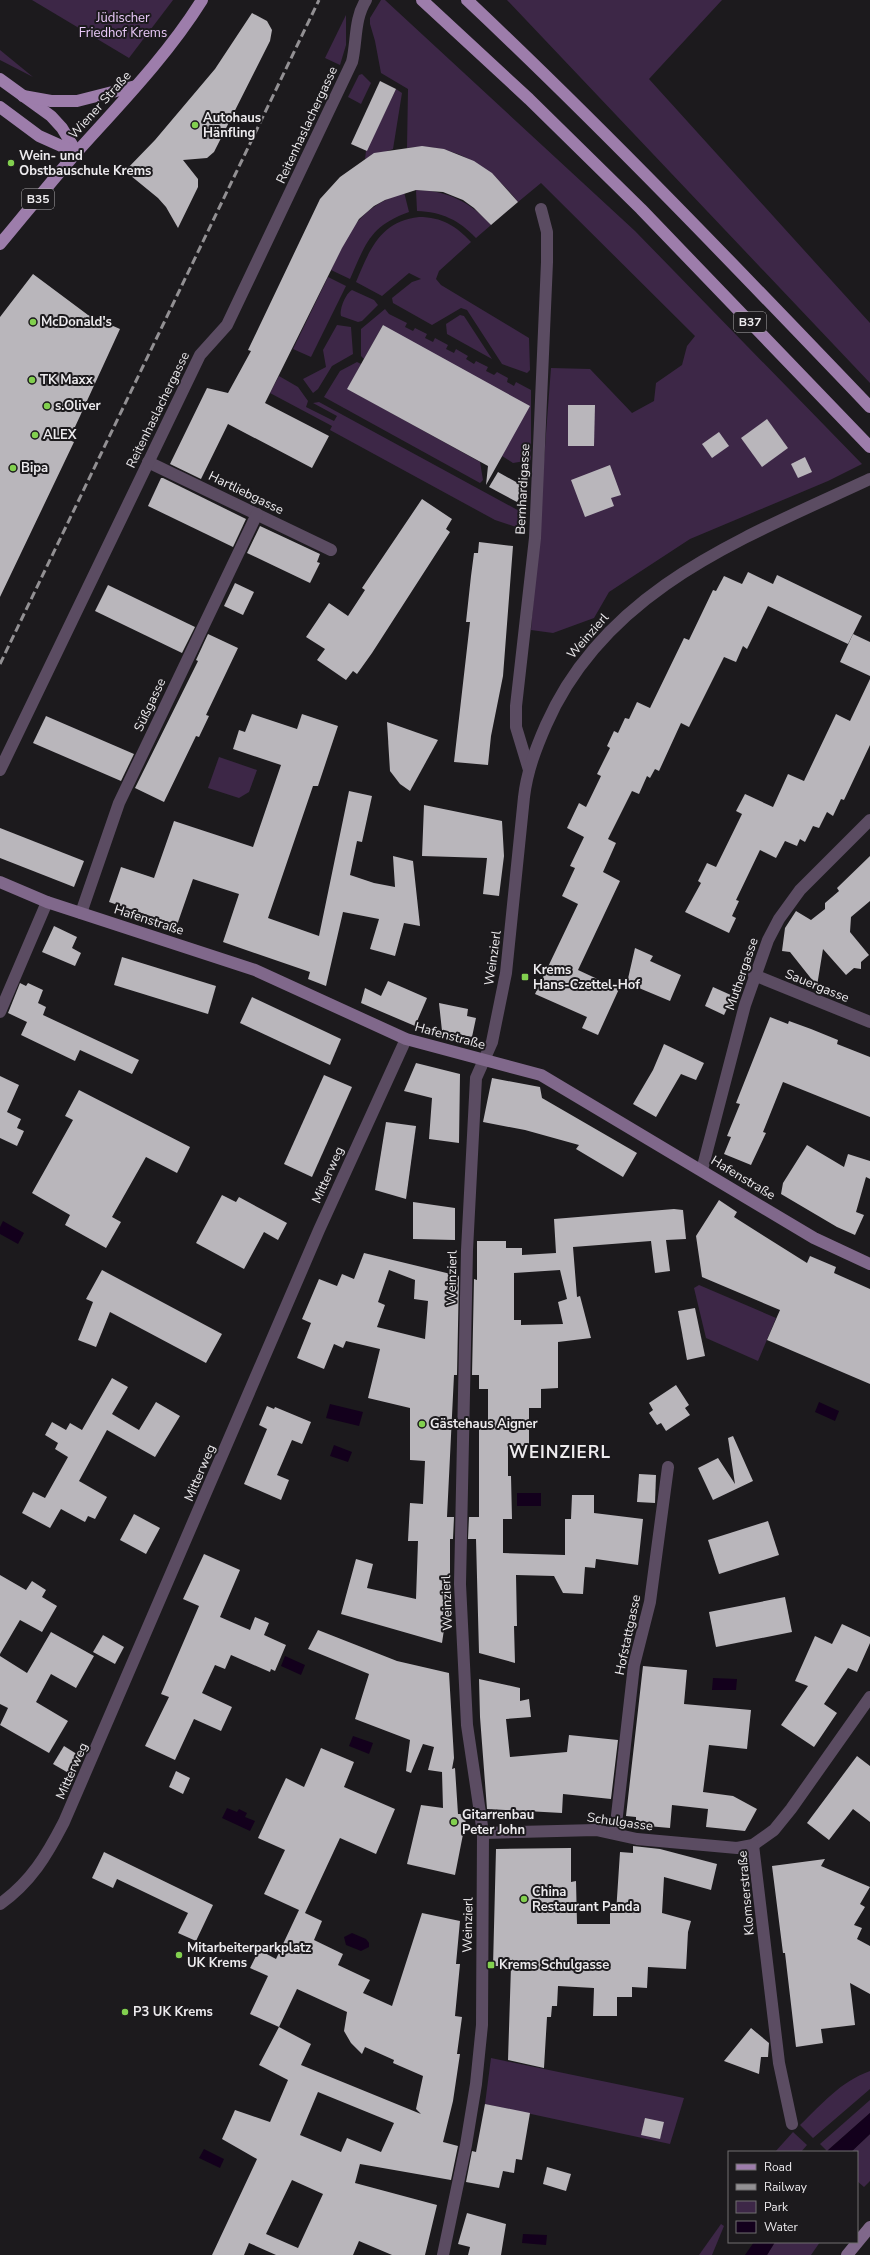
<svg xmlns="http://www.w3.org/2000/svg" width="870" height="2255" font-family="'Nunito Sans',sans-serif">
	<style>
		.green { fill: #3d2747 }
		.water { fill: #13001c }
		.building { fill: #b9b6bb; fill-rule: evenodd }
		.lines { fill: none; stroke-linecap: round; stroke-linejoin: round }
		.street { stroke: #5b4c62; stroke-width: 12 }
		.secondary { stroke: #80688b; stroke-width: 12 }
		.primary { stroke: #9d7dab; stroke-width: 12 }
		.rail { stroke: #929093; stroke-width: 3; stroke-dasharray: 8 4; stroke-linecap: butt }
		.poi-dot { fill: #82d04f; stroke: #1c1a1d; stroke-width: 1.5 }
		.labels { text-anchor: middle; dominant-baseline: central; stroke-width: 4; stroke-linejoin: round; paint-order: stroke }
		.shield { fill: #1c1a1d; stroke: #aeacaf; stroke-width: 1 }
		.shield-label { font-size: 12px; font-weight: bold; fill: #edebee }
		.park-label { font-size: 13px; fill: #eacaf9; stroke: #1c1a1d }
		.street-label { font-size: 13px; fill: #edebee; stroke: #1c1a1d }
		.poi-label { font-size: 13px; font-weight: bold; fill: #edebee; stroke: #1c1a1d; text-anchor: start }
		.district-label { font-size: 17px; font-weight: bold; letter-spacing: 1px; fill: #edebee; stroke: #1c1a1d }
	</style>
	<rect width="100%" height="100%" fill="#1c1a1d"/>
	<!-- green -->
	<g class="green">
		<polygon points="32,0 173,0 129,58"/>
		<path d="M 381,0 L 385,0 L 398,12 L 635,231 L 862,464 L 828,481 L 690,539 L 609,592 L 594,618 L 553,633 L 531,630 L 551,368 L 590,369 L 632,413 L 654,401 L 656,383 L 682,365 L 687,346 L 695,336 L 541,183 L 518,202 C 490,167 454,142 407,148 L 408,89 L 381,73 L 375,41 L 370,24 L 370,18 Z"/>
		<polygon points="507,0 722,0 649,79 870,323 870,383"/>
		<polygon points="346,15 346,45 340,65 325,58"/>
		<polygon points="0,50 33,77 0,60"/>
		<polygon points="362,74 371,83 361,104 348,97 359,75"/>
		<polygon points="396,89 402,93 393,149 365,159 366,151"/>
		<path d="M 416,190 C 446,190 471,202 491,225 L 476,238 C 459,220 442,212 417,211 Z"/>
		<path d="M 404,192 L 409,212 C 370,226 366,243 350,279 L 331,270 C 351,228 358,209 404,192 Z"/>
		<path d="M 419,217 C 442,217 456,226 471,242 L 439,271 L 436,279 L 441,285 L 529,338 L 530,370 L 527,373 L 502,364 L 467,310 L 461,308 L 432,325 L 393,303 L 392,298 L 412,282 L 421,279 L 409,273 L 382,296 L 356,282 C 369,251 380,221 419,217 Z"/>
		<polygon points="328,277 346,286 311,357 293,349"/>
		<path d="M 352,290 L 374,300 L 378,305 L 362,321 L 358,322 L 341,316 C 339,309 346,293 352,290 Z"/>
		<polygon points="385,309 389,314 407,323 405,327 413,331 415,328 427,334 425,338 433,342 435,338 448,345 446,349 454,353 456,349 468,356 466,359 474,364 476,361 488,367 486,371 494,375 497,372 508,378 507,382 514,386 516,382 531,390 531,460 513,463 502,456 383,325 364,359 361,356 361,329"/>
		<polygon points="460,315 464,316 492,359 447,334 446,324"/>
		<polygon points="337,325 351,327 353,354 332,366 318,389 313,393 303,379 326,367 323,350"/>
		<polygon points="357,362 361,364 348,389 480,462 483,480 480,483 324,397 340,371"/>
		<polygon points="279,376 298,387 308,401 306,407 334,421 337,416 313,403 319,402 523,513 516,527 495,520 330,430 332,426 270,393"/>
		<polygon points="219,757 257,770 249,792 239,798 208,788"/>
		<polygon points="699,1285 776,1318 758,1361 706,1338 694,1288"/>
		<polygon points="491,2058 684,2098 670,2144 485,2104"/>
		<path d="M 870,2071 L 870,2089 L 813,2138 L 800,2125 C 823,2103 840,2082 870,2071 Z"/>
		<polygon points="870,2100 870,2113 827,2151 820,2144"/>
		<polygon points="793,2132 807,2145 801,2152 775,2152"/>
		<polygon points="870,2134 870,2181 864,2187 857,2181 857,2152 851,2152"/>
		<polygon points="721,2224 724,2226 712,2255 699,2255"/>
		<polygon points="775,2242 820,2242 811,2255 767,2255"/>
	</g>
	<!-- water -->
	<g class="water">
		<polygon points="3,1221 24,1233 18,1244 0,1234 0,1227"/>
		<polygon points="819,1402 839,1411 835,1421 815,1412"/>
		<polygon points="330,1404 363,1412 359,1426 326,1418"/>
		<polygon points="334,1445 352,1452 348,1462 330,1456"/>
		<rect x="517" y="1493" width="24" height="13"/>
		<polygon points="285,1656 305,1665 301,1675 281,1666"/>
		<polygon points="713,1678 737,1679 736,1690 712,1690"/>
		<polygon points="353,1736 373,1743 369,1754 349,1746"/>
		<polygon points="227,1808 237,1812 239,1809 247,1813 245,1817 255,1821 250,1831 222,1818"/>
		<polygon points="352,1933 366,1939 369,1943 369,1947 361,1951 346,1945 344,1937"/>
		<polygon points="870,2113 870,2134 851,2152 826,2152"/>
		<polygon points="204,2149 224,2159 220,2168 199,2158"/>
		<polygon points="523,2234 547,2235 546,2245 522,2243"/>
		<polygon points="754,2242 775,2242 767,2255 745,2255"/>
	</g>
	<!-- building -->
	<g class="building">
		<polygon points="252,13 267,21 272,30 270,41 214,152 207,158 183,160 198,179 198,187 178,228 166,207 158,198 125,171 155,140 215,69"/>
		<polygon points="380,81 396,89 367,151 351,144"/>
		<polygon points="422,146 444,149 474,161 492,173 518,202 491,225 474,208 463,200 443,192 416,190 385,200 374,206 359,219 342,248 265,403 329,436 312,468 228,424 201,479 170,464 207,388 228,393 251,351 248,350 320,199 340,177 374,153"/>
		<polygon points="33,274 88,315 120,329 69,440 74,442 0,597 0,317"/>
		<polygon points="383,325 530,406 486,485 488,466 347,389"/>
		<polygon points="568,405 595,405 594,446 568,446"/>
		<polygon points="767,419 788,448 762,467 741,438"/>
		<polygon points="719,432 729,446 712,458 702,444"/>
		<polygon points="805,457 812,472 798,478 791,464"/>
		<polygon points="610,465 621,495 611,498 614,506 585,517 571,480"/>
		<polygon points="498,472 525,487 517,502 489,487"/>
		<polygon points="161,478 163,478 246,519 233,547 148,506"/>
		<polygon points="422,499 452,519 446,529 450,532 372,653 357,674 353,671 346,680 317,660 325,649 306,637 329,603 348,616 365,590 362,588"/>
		<polygon points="260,526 320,554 317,562 320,563 310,583 247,553"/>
		<polygon points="479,542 513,546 503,676 491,736 488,765 454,762 470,622 466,622 471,576 474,553 478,553"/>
		<polygon points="748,572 773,584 777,575 862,616 848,644 768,606 747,649 743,646 736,662 724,657 689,727 681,723 659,771 655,769 650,778 647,776 639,794 632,791 608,839 616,843 603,872 620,881 578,970 619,989 598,1035 582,1028 587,1017 535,994 578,904 562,896 575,868 570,866 584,837 567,828 579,803 586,807 601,776 597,774 610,748 607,746 614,731 618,733 625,718 629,719 637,702 650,708 684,638 689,640 713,590 716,591 724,576 742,584"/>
		<polygon points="235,583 254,592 243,615 224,606"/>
		<polygon points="108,585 195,627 182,653 95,611"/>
		<polygon points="208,634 238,648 206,715 209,716 199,737 196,736 164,802 135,788 198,661 196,660"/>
		<polygon points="853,634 870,642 870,676 840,662"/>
		<polygon points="870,679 870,745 844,800 841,799 833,816 827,812 819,828 813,826 805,842 800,839 797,846 785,841 776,858 760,850 736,900 739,901 732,916 736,918 729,933 685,912 701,883 698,881 707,863 716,867 742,814 736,811 745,794 773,807 788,774 804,781 836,714 850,721"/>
		<polygon points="252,714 297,729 302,714 338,726 318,786 313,786 268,918 319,936 349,791 372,796 362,842 357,841 350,875 374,883 395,887 393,856 413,861 420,926 404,923 395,956 370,949 379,919 343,912 326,986 308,979 310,972 223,942 239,894 193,879 177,925 109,902 121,867 154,878 174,821 253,847 281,765 233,749 239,730 245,732"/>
		<polygon points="46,716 134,754 121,781 33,743"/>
		<polygon points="387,722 438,740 410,791 400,784 390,771"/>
		<polygon points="424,805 502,821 504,856 499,896 483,894 487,858 422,856"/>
		<polygon points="0,828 84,861 74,887 0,858"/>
		<polygon points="870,856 870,901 851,917 850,932 869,955 861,962 861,969 854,968 846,975 823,949 817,986 790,952 782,951 785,928 796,911 811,920 825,909 825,903 839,891 837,888"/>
		<polygon points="54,926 77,937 72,948 81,953 75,966 42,952"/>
		<polygon points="635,948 653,956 650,961 681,975 670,1001 627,983"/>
		<polygon points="122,957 216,986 208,1014 114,985"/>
		<polygon points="388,981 427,998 415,1026 361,1003 365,988 381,996"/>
		<polygon points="20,983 26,986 28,983 43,990 38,1003 46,1007 43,1015 139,1060 132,1074 80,1050 75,1061 21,1035 27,1022 8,1013"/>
		<polygon points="713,987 733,996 724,1015 705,1006"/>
		<polygon points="252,997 341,1039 330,1065 240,1023"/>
		<polygon points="439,1003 468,1009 467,1016 476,1018 472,1037 442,1031"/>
		<polygon points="770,1017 788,1024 789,1021 811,1029 838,1040 837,1044 870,1057 870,1117 783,1082 763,1132 766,1133 751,1165 724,1154 731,1137 727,1136 740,1104 736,1103"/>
		<polygon points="664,1044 704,1063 696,1080 681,1074 656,1117 633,1104 653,1070"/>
		<polygon points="416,1063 460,1074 459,1143 429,1139 432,1098 404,1091"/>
		<polygon points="324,1075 352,1087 312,1177 284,1164"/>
		<polygon points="0,1076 19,1085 7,1112 21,1119 17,1128 24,1131 17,1146 0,1138"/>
		<polygon points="492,1078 540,1087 542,1098 637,1153 623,1177 576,1149 579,1145 525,1130 483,1122"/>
		<polygon points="79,1090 190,1147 177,1173 146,1157 112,1217 121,1222 106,1248 65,1225 70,1215 32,1193 73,1120 65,1116"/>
		<polygon points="386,1122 416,1126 406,1199 375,1190"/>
		<polygon points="807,1145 844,1167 848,1154 870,1161 870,1179 866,1177 856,1212 864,1215 855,1235 837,1227 781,1194 783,1183"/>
		<polygon points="222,1195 236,1202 239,1197 287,1223 278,1240 264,1232 244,1269 196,1243"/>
		<polygon points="719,1200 737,1212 734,1217 807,1263 810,1256 836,1267 834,1273 870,1289 870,1384 767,1340 780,1310 702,1277 696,1236"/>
		<polygon points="413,1202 455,1208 455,1240 413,1239"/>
		<path d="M 674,1209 L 683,1210 L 686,1239 L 666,1240 L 670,1271 L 655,1273 L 651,1241 L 573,1247 L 577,1297 L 580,1296 L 591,1338 L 558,1342 L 558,1388 L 541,1389 L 541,1408 L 529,1408 L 529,1446 L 508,1446 L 508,1476 L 511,1476 L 512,1519 L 503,1519 L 503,1553 L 565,1555 L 565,1519 L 571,1519 L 572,1495 L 594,1495 L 594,1513 L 643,1519 L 638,1565 L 596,1559 L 595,1568 L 585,1567 L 583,1594 L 563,1593 L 554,1576 L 516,1575 L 517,1626 L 514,1626 L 515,1663 L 479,1653 L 476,1539 L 468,1539 L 469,1517 L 479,1517 L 479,1428 L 488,1428 L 488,1389 L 479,1389 L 479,1375 L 472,1375 L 474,1279 L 477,1280 L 477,1241 L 506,1241 L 506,1248 L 522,1248 L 522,1255 L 556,1253 L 554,1219 ZM 560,1270 L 567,1299 L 558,1302 L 563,1324 L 521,1325 L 521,1320 L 514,1320 L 514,1273 Z"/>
		<path d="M 364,1253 L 459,1276 L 457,1375 L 454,1375 L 447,1517 L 454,1517 L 453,1539 L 450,1539 L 450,1578 L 447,1578 L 446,1616 L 442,1643 L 341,1614 L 356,1559 L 373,1564 L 367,1588 L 416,1599 L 418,1541 L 408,1541 L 410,1503 L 423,1504 L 425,1461 L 410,1460 L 410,1408 L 368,1398 L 380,1349 L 346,1341 L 343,1348 L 334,1344 L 324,1369 L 297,1358 L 311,1323 L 302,1319 L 319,1279 L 337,1286 L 342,1274 L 354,1279 ZM 389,1270 L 415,1280 L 414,1299 L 428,1301 L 425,1339 L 377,1327 L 385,1305 L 378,1302 Z"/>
		<polygon points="102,1270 222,1334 206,1363 110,1312 96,1347 78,1340 93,1302 86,1299"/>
		<polygon points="695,1308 705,1356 687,1360 678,1311"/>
		<polygon points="112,1378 128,1387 112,1414 139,1430 156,1402 180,1416 155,1457 107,1430 79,1481 107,1497 95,1519 88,1516 85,1522 61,1509 50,1528 22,1513 33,1492 45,1498 68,1457 55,1449 58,1443 45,1435 52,1422 66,1430 70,1423 82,1430"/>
		<polygon points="676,1385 689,1405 685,1408 690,1415 666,1431 661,1423 657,1425 649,1413 653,1410 649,1403"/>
		<polygon points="267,1406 274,1409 275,1407 311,1422 302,1444 292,1440 277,1475 289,1480 281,1500 244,1484 267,1429 259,1425"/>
		<polygon points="733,1436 753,1481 713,1500 698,1468 718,1458 735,1484 728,1438"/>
		<polygon points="639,1474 656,1475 655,1503 637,1502"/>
		<polygon points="134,1514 160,1528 146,1554 120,1540"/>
		<polygon points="768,1521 779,1555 719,1574 708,1540"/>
		<polygon points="204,1554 240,1570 220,1617 250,1630 255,1617 269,1623 264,1635 286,1645 275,1671 271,1669 270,1672 231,1655 225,1669 215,1665 202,1693 232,1707 221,1731 194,1719 175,1760 145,1746 169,1697 161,1694 199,1606 183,1599"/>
		<polygon points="0,1575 26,1590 32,1581 46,1590 42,1597 57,1606 42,1632 20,1620 0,1654"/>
		<polygon points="785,1597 792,1632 716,1647 709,1612"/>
		<polygon points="842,1624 870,1637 870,1643 857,1672 848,1668 824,1704 837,1713 814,1747 781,1725 808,1686 795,1681 815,1636 832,1644"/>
		<polygon points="318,1630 397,1661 449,1673 454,1758 452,1769 455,1768 458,1814 467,1814 455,1875 407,1864 421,1805 443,1808 442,1772 428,1770 434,1747 423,1744 411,1773 406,1771 410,1740 355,1719 369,1674 308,1649"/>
		<polygon points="51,1632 94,1656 76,1688 51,1674 36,1702 68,1721 49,1753 0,1725 8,1708 0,1704 0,1656 27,1673"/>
		<polygon points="103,1635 124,1647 115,1664 93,1652"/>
		<polygon points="643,1666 687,1670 684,1704 751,1710 747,1749 709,1745 703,1792 733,1796 757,1809 745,1831 706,1827 708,1809 672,1805 670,1828 636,1825 636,1817 626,1816"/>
		<polygon points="479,1679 520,1688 520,1701 529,1699 531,1717 506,1719 510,1757 567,1752 569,1735 618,1740 611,1799 563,1794 562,1813 487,1809 480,1717"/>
		<polygon points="64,1746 80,1756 72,1775 53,1764"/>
		<path d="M 321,1748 L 354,1762 L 344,1787 L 395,1809 L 376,1854 L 340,1838 L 305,1913 L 322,1921 L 314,1940 L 343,1954 L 338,1965 L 370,1980 L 363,1993 L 392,2006 L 422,1913 L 460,1921 L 456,1964 L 460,1964 L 455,2016 L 462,2017 L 457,2054 L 460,2054 L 453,2101 L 443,2142 L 458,2146 L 451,2180 L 360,2164 L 355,2183 L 437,2205 L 425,2255 L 392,2255 L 359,2241 L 353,2255 L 276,2255 L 249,2243 L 244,2255 L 212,2255 L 257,2159 L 222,2139 L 235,2110 L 270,2122 L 288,2080 L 259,2065 L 279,2027 L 250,2014 L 268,1976 L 250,1968 L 259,1950 L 276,1959 L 299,1910 L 264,1894 L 285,1850 L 258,1838 L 286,1778 L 304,1787 ZM 297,1989 L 347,2012 L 344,2031 L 351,2043 L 362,2054 L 365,2047 L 394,2060 L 393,2063 L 423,2076 L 416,2109 L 421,2114 L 301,2065 L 311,2044 L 279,2027 ZM 318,2092 L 394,2123 L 381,2152 L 347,2138 L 341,2152 L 300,2135 ZM 292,2180 L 323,2194 L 298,2248 L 266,2234 Z"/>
		<polygon points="857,1756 870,1766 870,1822 853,1809 829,1840 807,1823"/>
		<polygon points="176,1771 190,1778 183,1794 169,1787"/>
		<polygon points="633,1846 660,1849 717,1864 711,1890 664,1877 662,1913 691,1921 688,1932 686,1969 648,1967 647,1988 632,1987 632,1997 617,1997 617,2016 593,2016 594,1988 558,1986 557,2006 552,2006 551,2017 547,2017 544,2068 508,2060 511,1966 493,1966 496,1849 571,1848 571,1882 576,1881 577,1924 610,1924 610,1913 616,1913 620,1852 633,1853"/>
		<polygon points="104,1852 213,1905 196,1941 178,1933 188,1913 117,1879 113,1888 92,1878"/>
		<polygon points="825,1859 821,1866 870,1887 860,1904 865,1907 854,1925 862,1928 857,1939 870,1946 870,1994 850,1983 855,2025 821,2029 823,2043 796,2047 785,1953 783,1953 772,1866"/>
		<polygon points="751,2028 769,2043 768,2057 761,2057 759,2074 724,2061"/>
		<polygon points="485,2104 530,2113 522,2160 516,2159 514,2173 503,2171 499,2188 466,2182 472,2151 476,2152"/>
		<polygon points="645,2118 664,2122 660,2139 641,2135"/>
		<polygon points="547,2167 571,2174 566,2191 543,2184"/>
		<polygon points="467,2213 506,2224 501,2255 468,2255 470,2247 458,2244"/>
	</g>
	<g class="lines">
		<!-- street -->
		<g class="street">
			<polyline points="148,462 331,550"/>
			<path d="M 0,770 L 200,355 L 227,325 L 352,62 C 357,41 354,19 366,0"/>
			<polyline points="529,770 516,727 516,706 535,538 547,262 547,232 541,209"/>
			<polyline points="81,913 119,803 257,514"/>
			<polyline points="754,975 870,1022"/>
			<polyline points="0,1012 47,902"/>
			<polyline points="702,1170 745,1005 768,940 779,919 800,890 870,820"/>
			<polyline points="483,1833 596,1830 637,1839 737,1848 753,1845 774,1830 791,1809 870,1697"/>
			<polyline points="615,1833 634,1665 650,1602 668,1467"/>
			<polyline points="753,1845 779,2063 792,2124"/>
			<path d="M 0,1904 C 31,1882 47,1855 64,1822 L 319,1230 L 406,1039"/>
			<path d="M 443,2255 L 466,2145 L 476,2084 L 482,2025 L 483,1833 L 467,1725 L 460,1584 L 467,1250 L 476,1078 L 492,1042 L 506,973 L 524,797 C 527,771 536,748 546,725 C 606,588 744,538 870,479"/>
		</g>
		<!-- secondary -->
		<g class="secondary">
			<polyline points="0,882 47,902 255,970 406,1039 541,1075 814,1238 870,1264"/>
			<polyline points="847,2255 870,2227"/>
		</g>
		<!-- primary -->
		<g class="primary">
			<polyline points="422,0 529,99 641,209 870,447"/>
			<path d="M 467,0 C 606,131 738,269 870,407"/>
			<polyline points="0,79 51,116 62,128 77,153"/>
			<polyline points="23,96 51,101 77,101 136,86"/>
			<polyline points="0,107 39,136 77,153"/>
			<path d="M 0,244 C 25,214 50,183 76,153 C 120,104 167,56 202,0"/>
		</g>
		<!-- rail -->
		<polyline class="rail" points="0,664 319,0"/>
	</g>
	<!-- markers -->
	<g class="poi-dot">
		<circle cx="195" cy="125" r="4"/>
		<circle cx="11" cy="163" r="4"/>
		<circle cx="33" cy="322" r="4"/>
		<circle cx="32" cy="380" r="4"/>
		<circle cx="47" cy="406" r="4"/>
		<circle cx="35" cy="435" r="4"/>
		<circle cx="13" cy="468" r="4"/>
		<rect x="521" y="973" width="8" height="8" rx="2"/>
		<circle cx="422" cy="1424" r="4"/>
		<circle cx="454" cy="1822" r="4"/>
		<circle cx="524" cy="1899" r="4"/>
		<circle cx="179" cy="1955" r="4"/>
		<rect x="487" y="1961" width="8" height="8" rx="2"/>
		<circle cx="125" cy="2012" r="4"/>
	</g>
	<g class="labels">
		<!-- shield labels -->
		<g class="shield">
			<rect x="22" y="189" width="32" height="20" rx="3"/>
			<rect x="734" y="312" width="32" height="20" rx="3"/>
		</g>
		<g class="shield-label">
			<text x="38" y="199">B35</text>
			<text x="750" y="322">B37</text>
		</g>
		<!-- park labels -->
		<g class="park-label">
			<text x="123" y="18">Jüdischer<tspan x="123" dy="15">Friedhof Krems</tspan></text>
		</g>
		<!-- street labels -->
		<g class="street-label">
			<text transform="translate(100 105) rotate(-48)">Wiener Straße</text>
			<text transform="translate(307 125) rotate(-65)">Reitenhaslachergasse</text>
			<text transform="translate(158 410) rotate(-64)">Reitenhaslachergasse</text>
			<text transform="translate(523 489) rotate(-87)">Bernhardigasse</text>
			<text transform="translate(246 493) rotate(26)">Hartliebgasse</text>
			<text transform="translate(588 636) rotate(-49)">Weinzierl</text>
			<text transform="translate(150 705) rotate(-65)">Süßgasse</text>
			<text transform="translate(149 920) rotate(18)">Hafenstraße</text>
			<text transform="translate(493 958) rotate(-82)">Weinzierl</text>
			<text transform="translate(742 974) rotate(-71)">Muthergasse</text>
			<text transform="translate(817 986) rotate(22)">Sauergasse</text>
			<text transform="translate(450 1036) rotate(15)">Hafenstraße</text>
			<text transform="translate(328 1175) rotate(-66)">Mitterweg</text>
			<text transform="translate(743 1178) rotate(31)">Hafenstraße</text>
			<text transform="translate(452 1278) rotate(-89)">Weinzierl</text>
			<text transform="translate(200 1473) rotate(-67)">Mitterweg</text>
			<text transform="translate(447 1603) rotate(-92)">Weinzierl</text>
			<text transform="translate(628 1635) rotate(-78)">Hofstattgasse</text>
			<text transform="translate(72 1771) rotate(-66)">Mitterweg</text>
			<text transform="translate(620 1822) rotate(8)">Schulgasse</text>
			<text transform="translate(746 1893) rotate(-95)">Klomserstraße</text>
			<text transform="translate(468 1925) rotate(-89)">Weinzierl</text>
		</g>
		<!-- poi labels -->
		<g class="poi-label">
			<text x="203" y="118">Autohaus<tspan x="203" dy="15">Hänfling</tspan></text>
			<text x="19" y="156">Wein- und<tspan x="19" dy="15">Obstbauschule Krems</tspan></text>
			<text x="41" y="322">McDonald's</text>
			<text x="40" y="380">TK Maxx</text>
			<text x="55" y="406">s.Oliver</text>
			<text x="43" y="435">ALEX</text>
			<text x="21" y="468">Bipa</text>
			<text x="533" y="970">Krems<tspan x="533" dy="15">Hans-Czettel-Hof</tspan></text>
			<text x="430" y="1424">Gästehaus Aigner</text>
			<text x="462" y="1815">Gitarrenbau<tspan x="462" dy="15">Peter John</tspan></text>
			<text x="532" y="1892">China<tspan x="532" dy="15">Restaurant Panda</tspan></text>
			<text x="187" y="1948">Mitarbeiterparkplatz<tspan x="187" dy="15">UK Krems</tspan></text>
			<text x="499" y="1965">Krems Schulgasse</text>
			<text x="133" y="2012">P3 UK Krems</text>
		</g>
		<!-- district labels -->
		<g class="district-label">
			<text x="560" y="1452">WEINZIERL</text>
		</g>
	</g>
	<!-- legend -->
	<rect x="728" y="2151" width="130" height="92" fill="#1c1a1d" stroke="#706e71"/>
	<rect x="736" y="2164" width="20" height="6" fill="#9d7dab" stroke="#706e71"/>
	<text x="764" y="2171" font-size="12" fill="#edebee">Road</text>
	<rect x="736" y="2184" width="20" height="6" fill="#929093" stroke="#706e71"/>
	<text x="764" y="2191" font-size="12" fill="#edebee">Railway</text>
	<rect x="736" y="2201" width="20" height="12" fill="#3d2747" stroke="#706e71"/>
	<text x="764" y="2211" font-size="12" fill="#edebee">Park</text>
	<rect x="736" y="2221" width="20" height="12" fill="#13001c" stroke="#706e71"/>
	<text x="764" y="2231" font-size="12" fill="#edebee">Water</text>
</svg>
